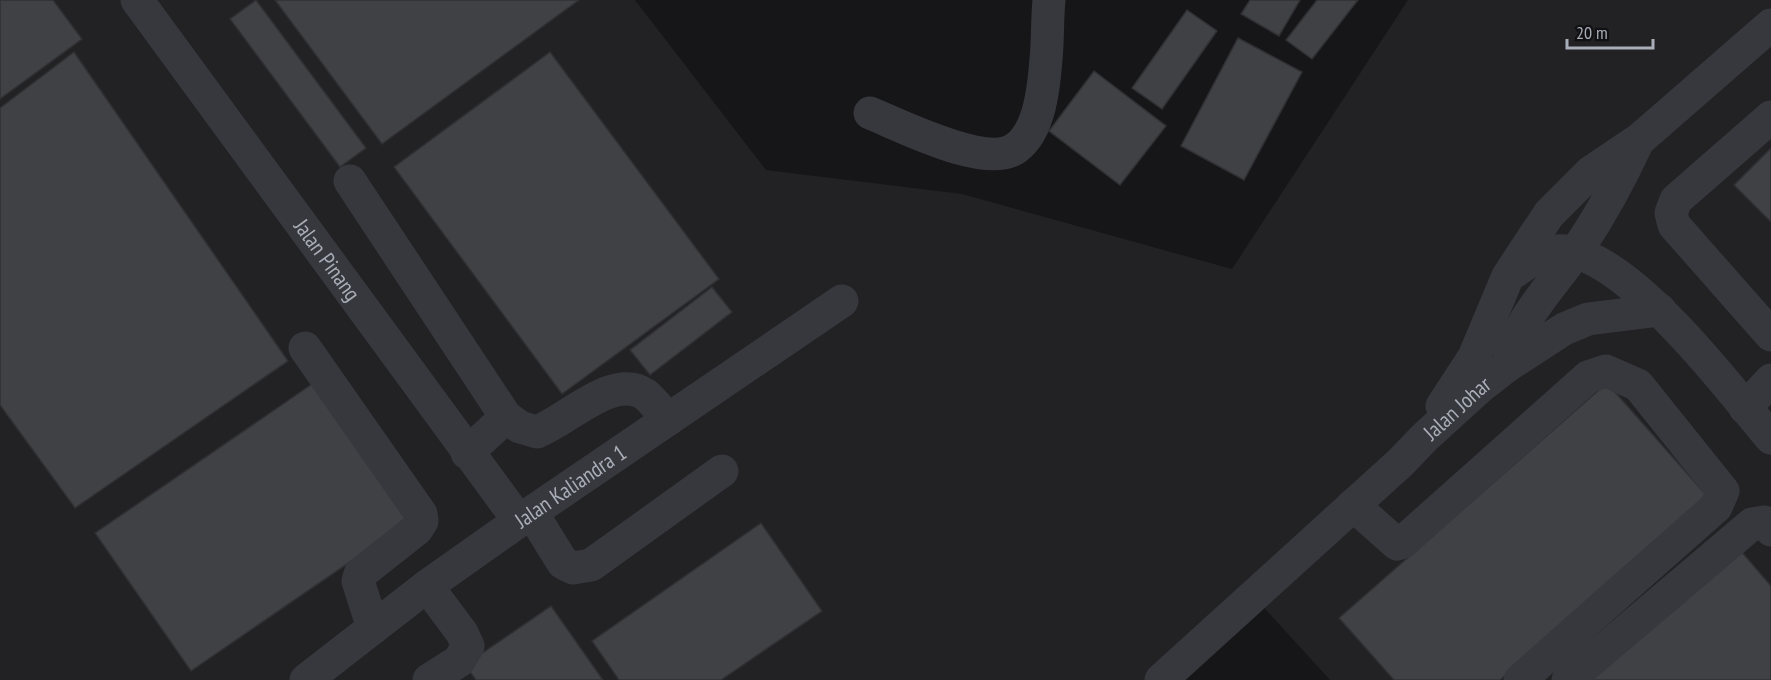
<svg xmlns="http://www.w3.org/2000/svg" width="1771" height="680" font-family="'PT Sans Narrow',sans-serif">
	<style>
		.built { fill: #222225 }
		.building { fill: #404145; stroke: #303034; stroke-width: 1.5 }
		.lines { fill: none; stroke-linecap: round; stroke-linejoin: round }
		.minor { stroke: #37383d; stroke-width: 33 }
		.labels { text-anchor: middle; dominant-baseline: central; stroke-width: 5; stroke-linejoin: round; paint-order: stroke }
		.street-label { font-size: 22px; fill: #a8adb8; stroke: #111113 }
	</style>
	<rect width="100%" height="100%" fill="#161618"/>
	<!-- built -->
	<polygon class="built" points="0,0 635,0 766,170 962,194 1232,269 1408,0 1771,0 1771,680 1330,680 1256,599 1170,680 0,680"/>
	<!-- building -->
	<g class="building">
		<polygon points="0,0 53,0 82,39 0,99"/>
		<polygon points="256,0 366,148 340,167 230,19"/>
		<polygon points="275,0 579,0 382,144"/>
		<polygon points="1250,0 1300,0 1279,36 1241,14"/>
		<polygon points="1317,0 1358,0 1312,59 1286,40"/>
		<polygon points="1187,10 1217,31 1162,109 1132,88"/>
		<polygon points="1238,38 1302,72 1244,180 1181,146"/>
		<polygon points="74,52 288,361 75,508 0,405 0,108"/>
		<polygon points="550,52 719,279 562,394 394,167"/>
		<polygon points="1094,71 1166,126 1120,185 1049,131"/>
		<polygon points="1771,148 1771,222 1734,185"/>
		<polygon points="712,287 732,312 650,375 630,350"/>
		<polygon points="315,382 411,520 191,671 95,533"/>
		<polygon points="1607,383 1708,497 1500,680 1394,680 1339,618"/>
		<polygon points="761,523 822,611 721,680 619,680 592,641"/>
		<polygon points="1728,536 1771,586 1771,680 1560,680"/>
		<polygon points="551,606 603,680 476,680 465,665"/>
	</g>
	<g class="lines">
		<!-- minor -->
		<g class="minor">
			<path id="s1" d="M 137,0 L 519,521"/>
			<path d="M 870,113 C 900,125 987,170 1016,148 C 1040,131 1044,86 1046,59 C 1048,40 1047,20 1049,0"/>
			<polyline points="1771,117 1676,200 1671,213 1674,225 1771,335"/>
			<polyline points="350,181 506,417 467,453"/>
			<path d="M 1511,274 C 1524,266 1539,253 1555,251 C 1621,243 1730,390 1771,438"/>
			<polyline points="305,348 421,514 422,521 417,529 360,574 358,581 373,628"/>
			<path d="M 1507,366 C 1517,320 1549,290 1575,253 C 1600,217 1620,180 1638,141"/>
			<polyline points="1442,406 1474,357 1508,276 1549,214 1591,172 1640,139 1771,25"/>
			<polyline points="1745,408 1771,380"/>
			<path d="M 506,417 L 520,427 L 537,432 C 568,420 614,372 646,395 C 654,402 661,412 669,419"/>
			<polyline points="1353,505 1397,544 1403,542 1588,377 1606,371 1638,385 1723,491 1716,507 1520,680"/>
			<polyline points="532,513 563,563 573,568 591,565 722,471"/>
			<polyline points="427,586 462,633 468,646 459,661 429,680"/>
			<path id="s2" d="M 306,680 L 427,586 L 519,521 L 842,301"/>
			<path id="s3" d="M 1161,680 L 1401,462 L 1425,437 L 1480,387 L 1507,366 L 1564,329 L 1588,319 L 1660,310"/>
			<polyline points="1568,680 1752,524 1764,522 1771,530"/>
		</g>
	</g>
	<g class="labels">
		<!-- street labels -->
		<g class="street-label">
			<text stroke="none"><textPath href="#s1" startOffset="322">Jalan Pinang</textPath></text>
			<text stroke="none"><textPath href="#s3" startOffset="402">Jalan Johar</textPath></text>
			<text stroke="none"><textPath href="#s2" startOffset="328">Jalan Kaliandra 1</textPath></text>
		</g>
	</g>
	<!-- scale -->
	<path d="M1567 39v9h86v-9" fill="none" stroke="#a8adb8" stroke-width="3"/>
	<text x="1576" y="39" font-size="18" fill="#a8adb8" stroke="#111113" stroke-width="4.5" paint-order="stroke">20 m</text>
</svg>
